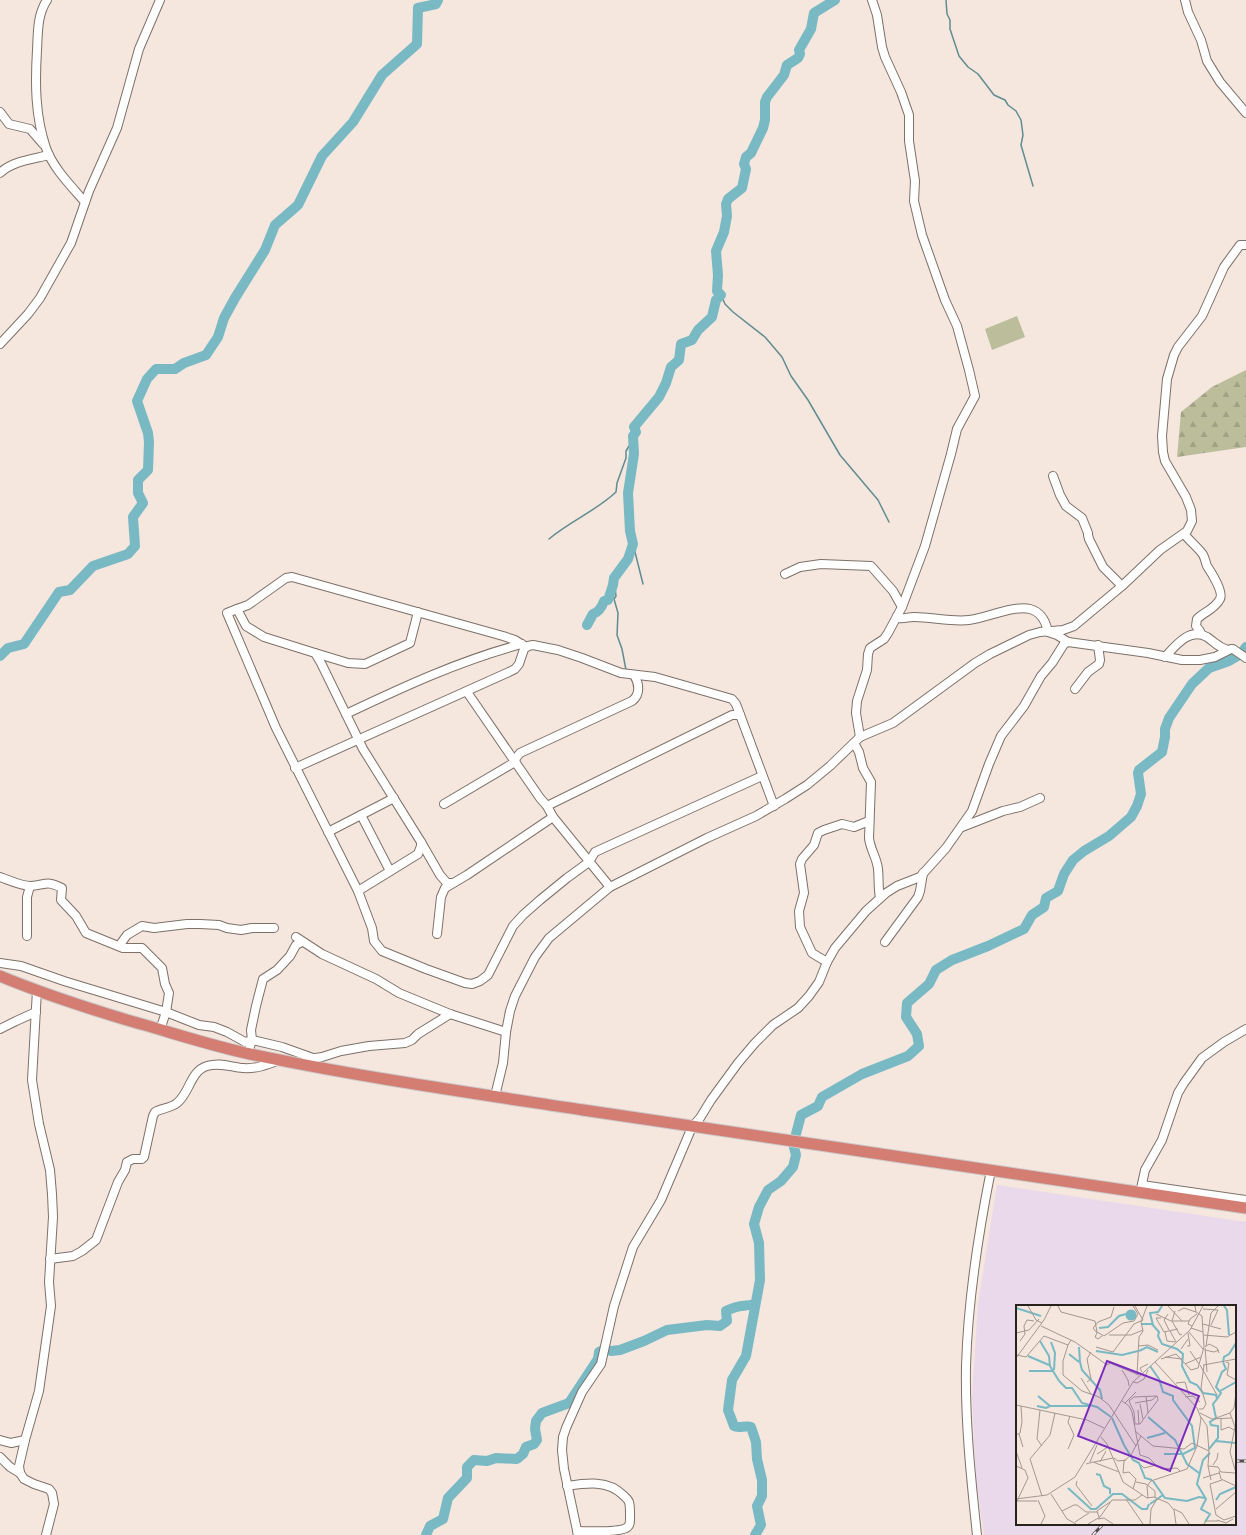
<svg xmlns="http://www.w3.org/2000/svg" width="1246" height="1535" font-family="'Exo 2',sans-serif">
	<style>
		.industrial { fill: #ead9eb; fill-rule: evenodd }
		.green { fill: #bbbd9b }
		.forest { fill: url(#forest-firs) }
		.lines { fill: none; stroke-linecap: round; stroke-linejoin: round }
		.stream { stroke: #608c92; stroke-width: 1.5 }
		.river { stroke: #78b9c4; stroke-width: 10 }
		.minor-casing { stroke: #7e7169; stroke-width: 10 }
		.highway-casing { stroke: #cbcac9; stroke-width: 13 }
		.minor { stroke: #fff; stroke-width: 8 }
		.highway { stroke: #d37d73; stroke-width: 11 }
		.rail-casing { stroke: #564e49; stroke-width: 3 }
		.rail { stroke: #fff; stroke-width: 1.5; stroke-dasharray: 4.5; stroke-linecap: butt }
		.inset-river { fill: none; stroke: #78b9c4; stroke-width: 2 }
		.inset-road { fill: none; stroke: #a39891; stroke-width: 1 }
		.view { fill: #7b2cbf; fill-opacity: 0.15; stroke: #7b2cbf; stroke-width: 2 }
		.inset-edge { fill: none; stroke: #27221e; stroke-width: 2 }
	</style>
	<defs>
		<pattern id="forest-firs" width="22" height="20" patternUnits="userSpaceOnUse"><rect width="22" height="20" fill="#bbbd9b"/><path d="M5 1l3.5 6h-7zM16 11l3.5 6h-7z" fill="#a1a285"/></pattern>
	</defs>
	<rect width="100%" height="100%" fill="#f5e6de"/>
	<!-- industrial -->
	<path class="industrial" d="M 997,1185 L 1246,1222 L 1246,1535 L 984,1535 L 976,1481 L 972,1396 L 978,1304 ZM 1017,1306 L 1235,1306 L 1235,1524 L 1017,1524 Z"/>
	<!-- green -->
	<polygon class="green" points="1017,316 1025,337 992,350 985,329"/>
	<!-- forest -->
	<polygon class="forest" points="1246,370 1246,447 1177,457 1181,412 1212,387"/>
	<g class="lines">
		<!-- stream -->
		<g class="stream">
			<polyline points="946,0 947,14 950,20 950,29 959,56 968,67 978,74 994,95 1005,100 1008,105 1016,111 1021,120 1023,135 1021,145 1033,186"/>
			<polyline points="721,295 725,304 733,312 765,337 782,357 791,376 808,400 840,455 878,500 889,522"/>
			<path d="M 549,539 C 570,521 596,511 616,492 L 617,483 L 626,458 L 626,451 L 629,446 L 633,444"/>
			<polyline points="633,544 643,584"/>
			<polyline points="614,578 616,596 614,599 618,613 617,635 622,649 626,670"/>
		</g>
		<!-- river -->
		<g class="river">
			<path d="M 587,625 L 593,614 C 599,612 602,607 604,601 L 608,600 L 613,585 L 614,578 L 628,559 L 633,544 L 630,531 L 628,493 L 634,454 L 633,436 L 636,432 L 634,427 L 659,397 L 666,383 L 671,367 L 679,360 L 681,344 L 692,340 L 698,330 L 712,317 L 716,300 L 721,295 L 717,291 L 718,275 L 716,251 L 724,232 L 727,216 L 726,204 L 728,199 L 742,188 L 746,169 L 744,164 L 746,157 L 751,153 L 763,128 L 765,120 L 765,102 L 767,97 L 784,75 L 787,65 L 798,58 L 800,54 L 799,50 L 811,29 L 814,13 L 835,0"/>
			<polyline points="0,656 8,648 24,644 59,592 70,590 93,566 128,554 135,546 133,517 143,503 138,493 138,480 148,470 149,442 148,433 137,401 147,379 156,369 175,369 184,363 206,355 218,337 224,318 235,298 265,250 275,225 298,205 322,156 353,122 382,75 417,44 418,8 436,4 438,0"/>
			<polyline points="796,1134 801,1115 818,1106 822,1097 862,1074 908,1056 919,1046 917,1034 906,1017 907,1003 929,984 936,970 952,960 988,946 1024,929 1032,915 1044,907 1046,898 1058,891 1064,874 1073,860 1084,851 1109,836 1131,817 1137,806 1141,794 1138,773 1139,770 1162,752 1165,737 1165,729 1169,718 1192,684 1209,668 1229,661 1241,654 1246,647"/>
			<path d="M 611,1351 L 620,1350 L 644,1341 L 667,1330 L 707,1325 L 720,1326 L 727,1321 L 726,1311 C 739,1304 742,1307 755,1304"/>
			<polyline points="426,1535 430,1526 443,1519 448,1498 467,1478 467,1467 474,1460 487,1461 496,1458 517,1459 523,1454 526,1447 534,1444 537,1440 535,1429 536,1421 542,1413 569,1403 598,1359 599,1352 601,1351"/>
			<path d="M 755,1535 L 761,1525 L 757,1506 L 762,1496 L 762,1480 L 757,1459 L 756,1442 L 751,1427 C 745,1425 739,1429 734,1426 L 728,1410 L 732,1380 L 746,1356 L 760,1280 L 759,1243 L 754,1224 L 759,1207 L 768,1190 L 781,1181 L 793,1167 L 796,1155 L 794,1147"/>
		</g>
		<!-- minor casing -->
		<g class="minor-casing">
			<g id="minor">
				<path d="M 47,0 C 37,15 38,33 37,50 C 35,83 35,116 46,148 C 53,168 71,186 85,202"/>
				<polyline points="1185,0 1188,12 1201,40 1207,61 1220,82 1246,113"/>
				<polyline points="0,112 9,124 30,129 43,144"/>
				<path d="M 0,173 C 12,161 33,159 49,155"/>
				<polyline points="0,344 28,314 40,298 71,243 89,191 117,128 139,49 160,0"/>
				<polyline points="1053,476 1060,495 1066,506 1082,518 1088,533 1088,535 1089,539 1103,567 1122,586"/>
				<path d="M 1184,534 C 1189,540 1196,546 1201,552 C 1205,556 1205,561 1207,566 C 1211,572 1224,592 1220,599 C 1215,609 1204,612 1197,619 L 1196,626 L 1200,631 L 1199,634"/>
				<polyline points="785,574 800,567 821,564 871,566 893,591 902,607"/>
				<polyline points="237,609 248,605 286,578 292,577 503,636 515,640 526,647"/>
				<path d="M 897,616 L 898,618 C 904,619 908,617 914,617 C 932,617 951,622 969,620 C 986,618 1014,605 1030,609 C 1041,612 1046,622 1048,632 L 1057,635 L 1068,642 L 1148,653 L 1182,660 L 1200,660 L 1215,657 L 1231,649 L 1233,649 L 1246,658"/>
				<polyline points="315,653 348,663 365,664 410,643 418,612"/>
				<path d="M 1165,657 C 1176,645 1190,627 1207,637 C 1216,643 1217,647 1228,650"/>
				<polyline points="1075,689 1088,672 1099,664 1100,660 1098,645"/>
				<polyline points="467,692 540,798 547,806 553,817 610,887"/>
				<path d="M 346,714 C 403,687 461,660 522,644"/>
				<polyline points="860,737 856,713 857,701 867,670 868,654 870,648 884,639 888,633 902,607 925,546 951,454 957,429 975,396 969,370 957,326 945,300 922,235 914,201 915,181 909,141 909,115 901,92 885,57 882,47 877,15 872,0"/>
				<path d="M 854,743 L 859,752 L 863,768 L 871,782 L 869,838 C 870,849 877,858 878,869 C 879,878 878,888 880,898"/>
				<polyline points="295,768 509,672 515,669 519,664 524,649 528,646 533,645 558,650 582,658 621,673 655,677 732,699 736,704 774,806"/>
				<path d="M 444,804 L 515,762 L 516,758 L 520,753 L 632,701 C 641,694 639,683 634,675"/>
				<polyline points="547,806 732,715 740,715"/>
				<polyline points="361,815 390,871"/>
				<polyline points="962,827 1003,811 1020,807 1040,798"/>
				<polyline points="328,832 394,798"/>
				<path d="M 0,877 C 9,880 21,886 31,886 C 46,885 46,880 62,888 L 61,900 L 76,916 L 86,933 L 123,948 L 142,948 L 162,968 L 165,984 L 169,993 L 166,1012 L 160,1030"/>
				<polyline points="453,883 447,883 440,875 421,842 363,749 321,663 315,653 264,637 246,626 237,609 227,613 276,728 358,891 372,928 374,941 382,951 426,969 465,983 472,984 480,981 488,975 513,926 523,915 540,900 567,878 589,862 595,852 762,776"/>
				<polyline points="358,891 418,854 421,846 421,842"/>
				<polyline points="437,934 441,897 445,888 467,875 553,817"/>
				<polyline points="27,936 27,897 30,886"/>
				<polyline points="296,937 322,954 376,979 399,993 450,1014 506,1032"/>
				<polyline points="885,942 918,897 920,891 923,873"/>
				<polyline points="119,946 127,935 142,926 154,928 187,924 200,924 219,925 227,928 241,930 252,928 274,928"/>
				<polyline points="827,962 812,953 800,927 799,911 804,893 800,864 802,859 814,845 818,833 824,830 842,824 854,827 869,821"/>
				<polyline points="0,963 21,966 64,981 166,1012 199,1025 214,1027 227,1032 245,1042 252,1040 282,1047 313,1058"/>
				<polyline points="37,990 32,1080 39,1124 50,1170 52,1194 53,1217 49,1282 51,1306 39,1391 25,1440 19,1466 20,1473 24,1479 34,1484 49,1489 52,1493 54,1504 46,1535"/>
				<polyline points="0,1029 16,1021 36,1012"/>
				<polyline points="248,1053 252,1040 251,1030 256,1006 263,979 277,970 290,956 296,945 302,942"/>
				<polyline points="309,1059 322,1057 341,1051 369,1046 405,1043 412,1040 418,1034 450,1014"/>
				<polyline points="495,1096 503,1063 506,1032 510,1011 515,996 535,957 549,938 610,887 707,838 756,816 785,799 807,785 830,766 860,737 893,723 975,663 990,654 1029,635 1040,632 1063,630 1074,626 1122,586 1160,550 1187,531 1192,521 1191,510 1186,497 1165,461 1163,452 1162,436 1167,379 1174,355 1178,347 1202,316 1224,267 1240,245 1246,245"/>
				<polyline points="1142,1185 1246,1200"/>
				<polyline points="1140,1193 1145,1170 1162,1140 1178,1093 1184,1083 1202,1058 1224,1042 1246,1029"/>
				<path d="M 50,1259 L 73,1256 L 82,1251 L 96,1240 L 118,1182 L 125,1170 L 127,1162 L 133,1159 L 142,1159 L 144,1157 L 153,1116 L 155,1112 C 162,1108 171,1108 177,1103 C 190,1093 190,1071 207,1066 C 220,1062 231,1067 243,1068 C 256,1069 267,1065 279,1060"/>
				<polyline points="0,1440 11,1443 25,1440"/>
				<polyline points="0,1457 10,1467 20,1473"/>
				<path d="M 567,1486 C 587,1483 608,1480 623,1495 C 625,1497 628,1499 629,1502 C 630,1505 630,1510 630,1514 C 630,1519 631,1526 626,1528 C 617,1533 588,1531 577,1531"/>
				<polyline points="578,1535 564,1469 562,1450 563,1437 566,1428 582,1392 601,1364 614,1306 633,1247 661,1200 692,1127 700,1118 711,1100 738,1063 755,1043 773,1025 798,1008 809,996 819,982 827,962 835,948 866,911 886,893 897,886 920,877 946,848 972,811 989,764 1001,736 1024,706 1041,676 1052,663 1064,644 1068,642"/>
				<path d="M 977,1535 C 971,1479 965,1422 966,1366 C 968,1300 978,1235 991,1170"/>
			</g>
		</g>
		<!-- highway casing -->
		<g class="highway-casing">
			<path id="highway" d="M 0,976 C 41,993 84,1007 127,1020 C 167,1031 208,1045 250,1054 C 360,1077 472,1093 583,1110 C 804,1143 1025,1175 1246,1208"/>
		</g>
		<!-- minor -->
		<use href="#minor" class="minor"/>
		<!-- highway -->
		<use href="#highway" class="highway"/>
		<!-- rail casing -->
		<g class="rail-casing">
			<g id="rail">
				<polyline points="1235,1461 1246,1461"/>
				<polyline points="1093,1535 1103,1524"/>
			</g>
		</g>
		<!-- rail -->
		<use href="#rail" class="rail"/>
	</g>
	<!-- overview -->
	<g transform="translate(1016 1305)">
		<rect width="220" height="220" fill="#f5e6de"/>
		<path d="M109.5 10a5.5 5.5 0 1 1 11 0a5.5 5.5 0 1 1-11 0Z" fill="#78b9c4"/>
		<path class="inset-river" d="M 208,1 L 211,5 L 213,30M 0,3 L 25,11M 125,19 L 136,19 L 143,27 L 142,31 L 146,39 L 161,44 L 167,49 L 166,61 L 174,77 L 181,80 L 187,88 L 200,90 L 201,94 L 197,99 L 200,113 L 194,117 L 195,120 L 202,121 L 202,133 L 193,144M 137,20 L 134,8 L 142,7 L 146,1M 83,23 L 92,22 L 103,11 L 110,9M 35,37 L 39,48 L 38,65M 63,42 L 64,57M 80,46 L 106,50 L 122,46M 123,46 L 131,42 L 142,47M 53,49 L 63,57M 12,51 L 33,60M 64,57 L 66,65 L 84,85 L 86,94M 207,57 L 208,52 L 213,49 L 220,38M 134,61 L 143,74 L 147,87 L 157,91 L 157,95 L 176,121 L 179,143 L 167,149M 13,66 L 37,66 L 34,61 L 33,51 L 24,36M 37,66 L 43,76 L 50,83 L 56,83 L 66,98 L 81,102 L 95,112M 204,86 L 220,77M 22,91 L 34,101 L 73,101M 201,94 L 205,88 L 200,82 L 206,67 L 210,64 L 207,57M 21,101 L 30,103 L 34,101M 132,112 L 159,135 L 171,159 L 183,168M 96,113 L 108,140 L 117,155 L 123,158 L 129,173 L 136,175M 131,133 L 149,128M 200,136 L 220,138M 148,149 L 167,149M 80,169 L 84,170 L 88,181 L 94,184 L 94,189M 137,176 L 149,193 L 171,196 L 183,192 L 189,193M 52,183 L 75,204 L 80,204 L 97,189 L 106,189 L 126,204 L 131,204 L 133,199M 200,195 L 204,189 L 220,182M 134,199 L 147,190M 189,217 L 194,209 L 185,204 L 190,194 L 181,179 L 187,155 L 194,148"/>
		<path class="inset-road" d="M 12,1 L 20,15 L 26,18M 42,1 L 45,7 L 79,16 L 81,27 L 88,31 L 107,18 L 118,16 L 122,9 L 117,1M 152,1 L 166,16M 187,4 L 202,5 L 195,20M 159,6 L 156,16 L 164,30 L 166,29M 162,6 L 168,3 L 180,7M 140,9 L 155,16 L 173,16M 152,9 L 148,15 L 153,25M 145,13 L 140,13 L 148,27 L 162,24M 187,19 L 205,24M 25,21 L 59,37 L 91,60 L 94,58 L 123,70M 176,21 L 172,19 L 174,14 L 181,9M 175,23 L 187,27M 154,26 L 160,37M 149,27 L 151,36 L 159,37M 173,27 L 187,44M 0,28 L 13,25 L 23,14M 93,30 L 115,30 L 127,25M 188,30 L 211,32 L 220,27M 86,31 L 82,34 L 79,32 L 81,28 L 77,23 L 82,17 L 95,12 L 98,2M 4,36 L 9,29 L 8,21 L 11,15 L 18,16M 52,40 L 47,56 L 47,70 L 66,86 L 83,92 L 93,100 L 120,141M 123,41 L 132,40 L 142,45M 171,41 L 174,41 L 172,28M 190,41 L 195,8 L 202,1M 80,42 L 97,47 L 118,19 L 127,15 L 119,1M 189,42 L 193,39 L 201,43 L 203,48M 189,43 L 191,67M 165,44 L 172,34M 189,45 L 198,47 L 203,45M 174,46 L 183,59M 1,50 L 10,52 L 28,31 L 52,40 L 55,35M 149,52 L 166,54M 0,53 L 28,15 L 35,1M 145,54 L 160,49 L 175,65 L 182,63 L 188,42 L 186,11 L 180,7 L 179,1M 210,57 L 213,58 L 211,70 L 220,75M 169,59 L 185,52M 184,60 L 201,90M 187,60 L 220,54M 106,65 L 112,75 L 113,81M 126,67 L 124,63 L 132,59M 121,70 L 123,32 L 127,26 L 125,17 L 131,1M 65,73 L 75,89M 71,77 L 75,74 L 71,54 L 75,47M 117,77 L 121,78 L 128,74 L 132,65M 160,78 L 169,77 L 173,90M 220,88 L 218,103 L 214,108 L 219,122 L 214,147 L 220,168M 169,92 L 177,91 L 184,97M 106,96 L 113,101 L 116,107 L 124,150 L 133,153 L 140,160 L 128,163 L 125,160M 109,98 L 120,87M 119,98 L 136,95 L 141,91M 124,99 L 127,114M 0,100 L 71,115 L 88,123M 183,104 L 187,104 L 190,99 L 185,83 L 188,60M 24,105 L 21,134 L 26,141M 122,105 L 123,119M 132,108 L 142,95 L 141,91M 184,108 L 196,114 L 215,113M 185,112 L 191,121 L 193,146M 200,113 L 214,108M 205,113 L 205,125 L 213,122 L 218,125M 118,119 L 124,119 L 132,108 L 130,91M 119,119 L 118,107 L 113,96 L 118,92 L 141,91M 119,126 L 137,141 L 168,144 L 176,138 L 193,146 L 192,161 L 202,162 L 205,167 L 220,168M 3,129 L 7,142M 0,130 L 4,128 L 6,117 L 5,101M 85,132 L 91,139 L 103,167M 52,144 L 58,130 L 52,117 L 54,111M 0,146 L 6,163M 81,149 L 92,142M 98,153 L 102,156 L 110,155M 74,157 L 81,140M 78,157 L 97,153M 84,157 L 90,146M 70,159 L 77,157 L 103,167 L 107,177 L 131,193 L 138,192 L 152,198 L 158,205 L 160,219M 140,160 L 146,164 L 161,163 L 164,166M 197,160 L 201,154 L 202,148M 0,161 L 9,165 L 12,173 L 1,196 L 21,196M 192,161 L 195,175M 203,166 L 205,174 L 220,181M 107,168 L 108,156 L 115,150 L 125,131M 107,168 L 113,167 L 120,174 L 117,184M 187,173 L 203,168M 206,175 L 194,179 L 200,210 L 208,215 L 220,211M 61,176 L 60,180 L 76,201M 120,177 L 130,179 L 139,186 L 139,193M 35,189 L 51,214 L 60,219M 26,191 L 14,154 L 34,130 L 39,108M 132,193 L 131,181 L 135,176 L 171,164 L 181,141 L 185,113 L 181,103 L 139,57M 0,194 L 31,190 L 59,172 L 117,77 L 174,25 L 187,1M 110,194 L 127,219M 22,195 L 29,211 L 25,219M 58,200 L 61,200 L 70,207 L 81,207M 158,204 L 166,208 L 173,219M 200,204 L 220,187M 46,206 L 58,200M 83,212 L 81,206 L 94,197M 82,214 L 88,213 L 97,219M 201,215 L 210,218 L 217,214M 59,217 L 73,208M 72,219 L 84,212 L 96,195 L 119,195 L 126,190M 134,219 L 135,204 L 141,194M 188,219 L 190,216 L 202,216"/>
		<path class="view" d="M 91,56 L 183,91 L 154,166 L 62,131 Z"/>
		<rect width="220" height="220" class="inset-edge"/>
	</g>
</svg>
